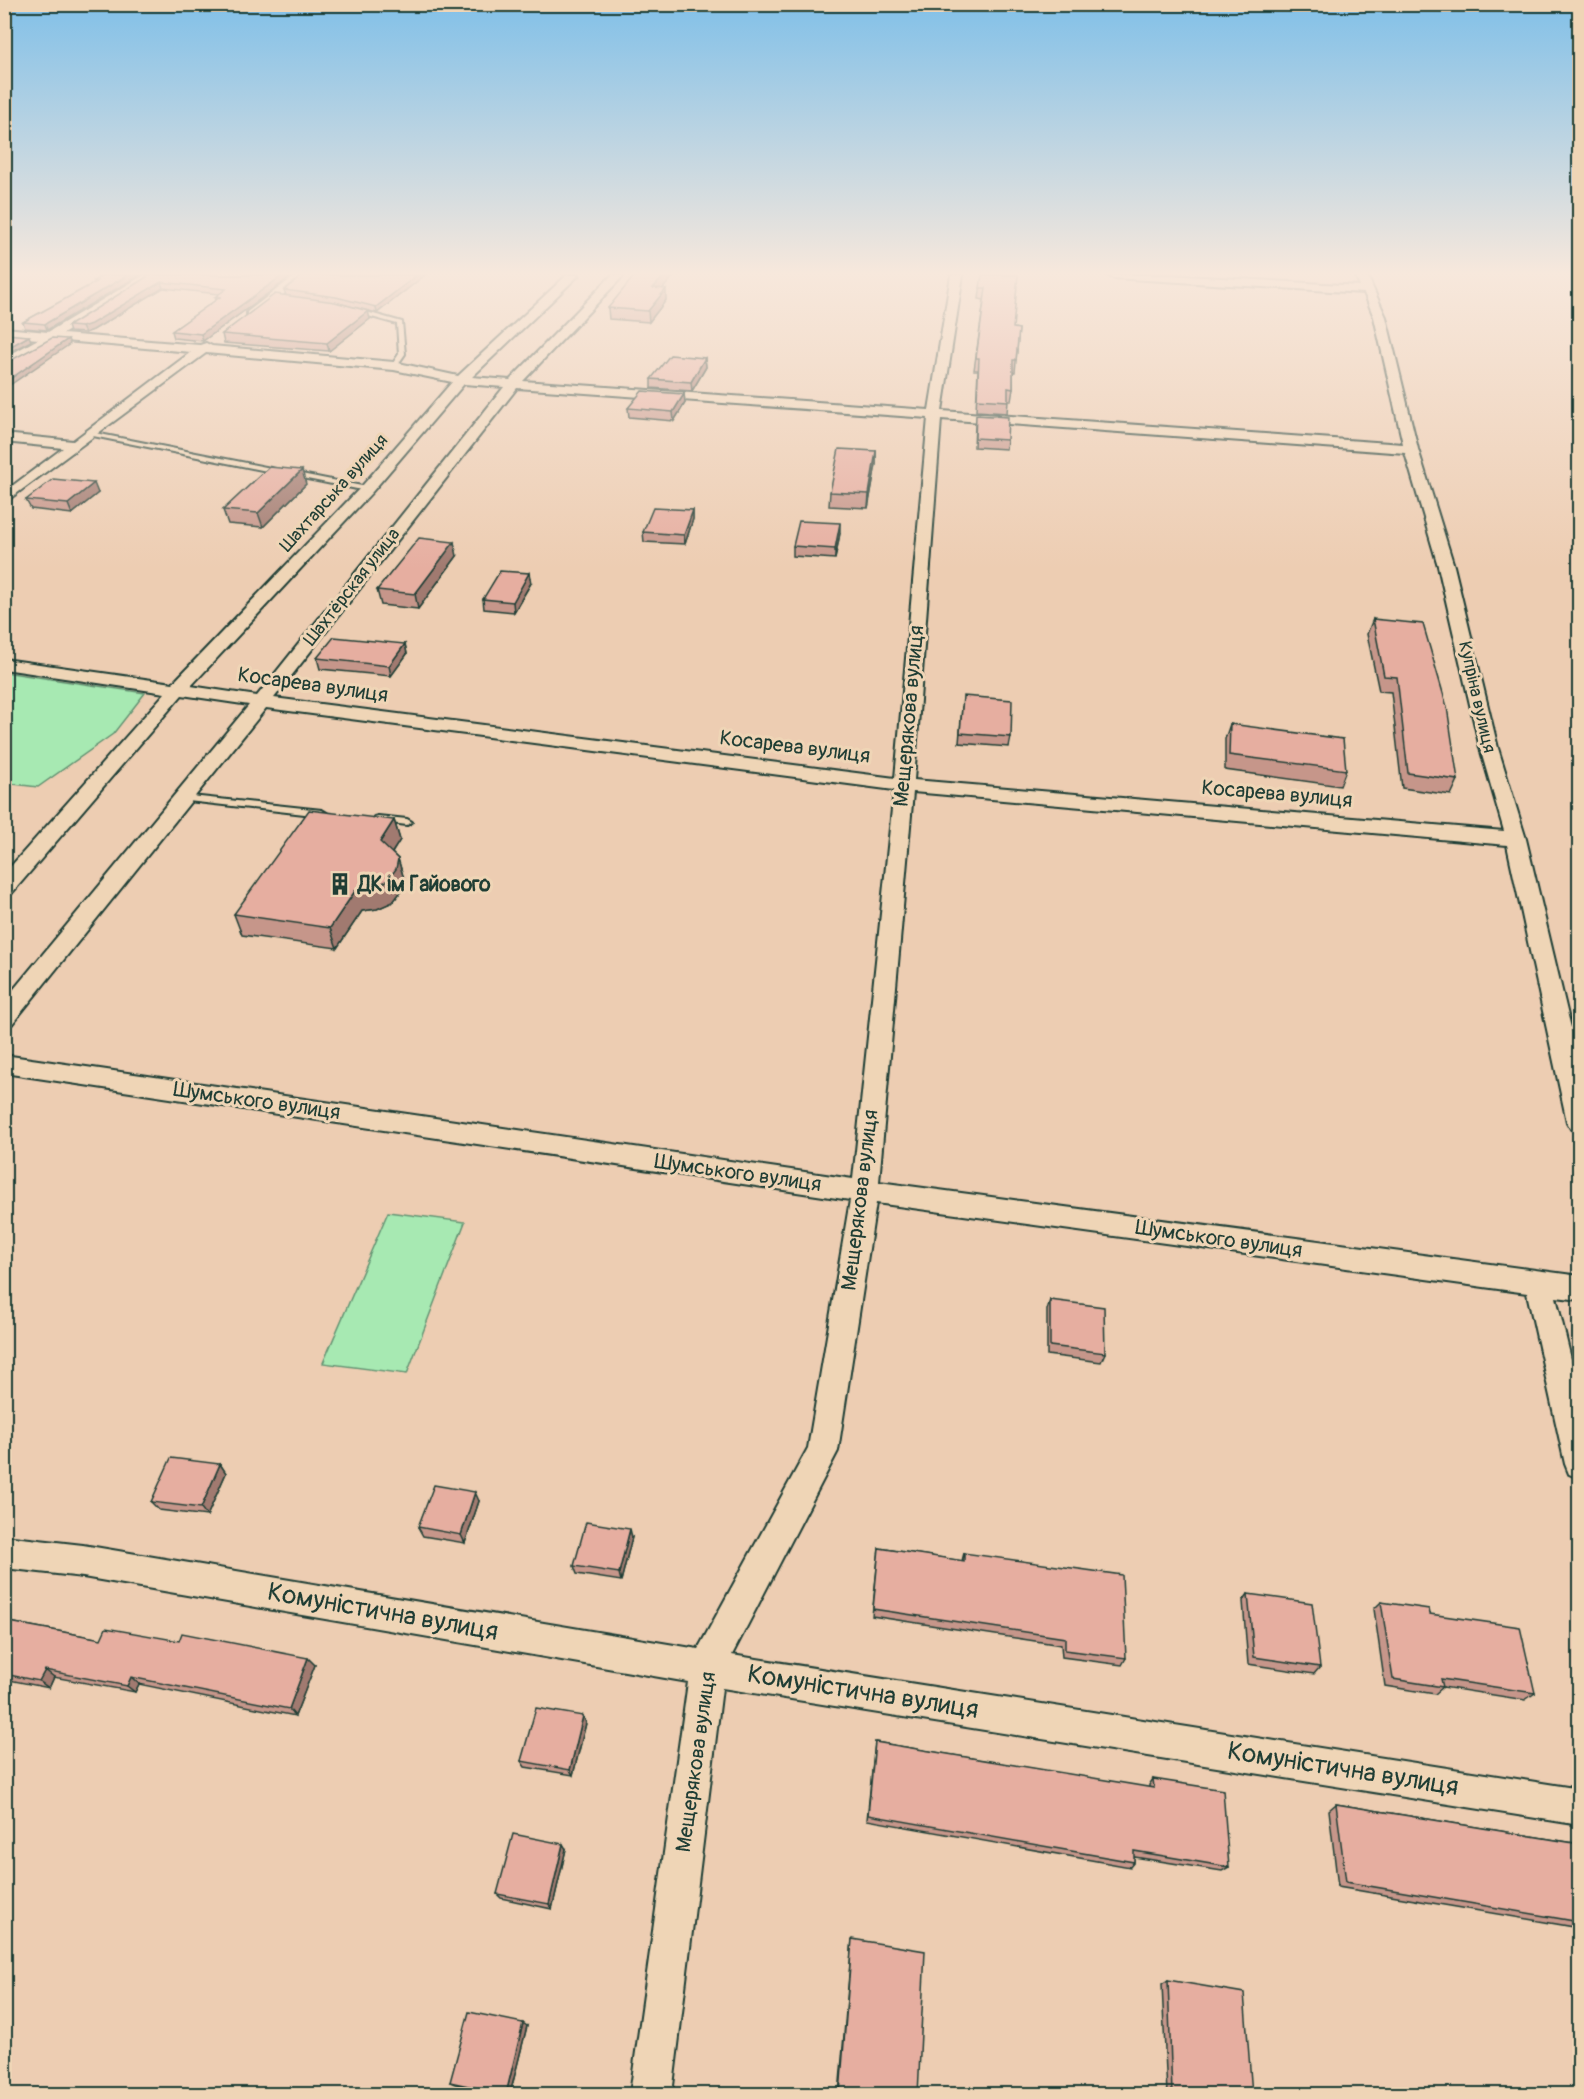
<svg xmlns="http://www.w3.org/2000/svg" width="1584" height="2099" font-family="Pangolin,sans-serif">
	<style>
		.green { fill: #a7e9b2; stroke: #639373; stroke-width: 1.5 }
		.lines { fill: none; stroke-linecap: round; stroke-linejoin: round }
		.lane-casing { stroke: #1f3d34; stroke-width: 4 }
		.street-casing { stroke: #1f3d34; stroke-width: 4 }
		.lane { fill: #efd5b6; fill-rule: evenodd }
		.street { fill: #efd5b6; fill-rule: evenodd }
		.wall { fill: #c6968a; stroke: #1f3d34; stroke-width: 1.5 }
		.shaded-wall { fill: #a17a70; stroke: #1f3d34; stroke-width: 1.5 }
		.building { fill: #e6aea0; stroke: #1f3d34; stroke-width: 1.5 }
		.labels { text-anchor: middle; dominant-baseline: central; stroke-width: 6; stroke-linejoin: round; paint-order: stroke }
		.far-street-label { font-size: 18px; fill: #1f3d34; stroke: #efd5b6 }
		.street-label { font-size: 21px; fill: #1f3d34; stroke: #efd5b6 }
		.poi-label { font-size: 21px; font-weight: bold; fill: #1f3d34; stroke: #efd5b6; text-anchor: start }
		.near-street-label { font-size: 26px; fill: #1f3d34; stroke: #efd5b6 }
	</style>
	<rect width="100%" height="100%" fill="#edcdb2"/>
	<filter id="ink" filterUnits="userSpaceOnUse"><feTurbulence type="fractalNoise" baseFrequency=".0167" numOctaves="2"/><feDisplacementMap in="SourceGraphic" scale="12" xChannelSelector="R" yChannelSelector="G"/><feConvolveMatrix kernelMatrix="1 2 1 2 8 2 1 2 1" color-interpolation-filters="sRGB"/></filter>
	<g filter="url(#ink)">
		<!-- green -->
		<g class="green">
			<polygon points="4,672 145,693 113,734 38,787 5,783"/>
			<polygon points="388,1212 465,1222 407,1374 323,1363"/>
		</g>
		<g class="lines">
			<!-- lane casing -->
			<g class="lane-casing">
				<g id="lane">
					<polygon points="352,308 402,322 405,354 396,367 391,366 399,354 397,324 350,311"/>
					<polygon points="90,432 367,487 371,489 367,491 88,435 88,433"/>
					<polygon points="182,795 322,810 327,813 322,816 179,800 177,798"/>
					<polygon points="378,816 407,819 412,822 407,825 374,821 374,817"/>
				</g>
			</g>
			<!-- street casing -->
			<g class="street-casing">
				<g id="street">
					<path d="M 144,275 L 158,275 L 63,334 L 200,345 L 206,343 L 212,346 L 394,362 L 458,376 L 567,275 L 579,275 L 472,377 L 510,380 L 612,275 L 624,275 L 523,381 L 929,410 L 951,275 L 963,275 L 942,411 L 1403,444 L 1374,317 L 1364,293 L 1113,278 L 1107,275 L 1169,275 L 1360,286 L 1355,275 L 1367,275 L 1386,317 L 1418,449 L 1454,566 L 1498,748 L 1526,839 L 1580,1066 L 1580,1132 L 1571,1129 L 1567,1122 L 1507,845 L 913,792 L 879,1182 L 1580,1276 L 1580,1300 L 1556,1297 L 1580,1396 L 1580,1479 L 1569,1474 L 1565,1464 L 1527,1293 L 876,1203 L 838,1451 L 732,1655 L 1580,1789 L 1580,1825 L 722,1688 L 672,2094 L 630,2094 L 688,1682 L 83,1577 L 4,1568 L 4,1536 L 83,1545 L 698,1649 L 808,1448 L 850,1200 L 4,1073 L 4,1055 L 853,1179 L 894,790 L 266,708 L 12,1024 L 4,1026 L 4,1001 L 249,705 L 182,695 L 12,893 L 4,895 L 4,874 L 165,693 L 4,669 L 4,659 L 173,683 L 362,486 L 452,382 L 394,370 L 206,353 L 4,503 L 4,492 L 63,448 L 4,442 L 4,434 L 73,441 L 191,352 L 53,340 L 4,368 L 4,358 L 38,339 L 4,336 L 4,328 L 48,332 ZM 464,384 L 504,387 L 257,696 L 191,686 L 372,492 ZM 517,388 L 928,418 L 895,778 L 274,698 ZM 941,419 L 1405,453 L 1438,566 L 1480,748 L 1504,831 L 914,780 Z"/>
					<polygon points="296,275 309,275 255,316 247,316 247,312"/>
				</g>
			</g>
			<!-- lane -->
			<use href="#lane" class="lane"/>
			<!-- street -->
			<use href="#street" class="street"/>
		</g>
		<!-- wall -->
		<g class="wall">
			<polygon points="104,275 47,330 25,328 23,322 94,283 93,281"/>
			<polygon points="150,275 293,275 203,341 174,338 172,331 216,300 215,297 219,294 163,288 93,330 85,333 70,332 68,326"/>
			<polygon points="425,275 377,313 338,303 370,319 329,351 224,343 222,334 286,295 284,290"/>
			<polygon points="675,275 662,289 666,300 649,322 609,319 608,308"/>
			<polygon points="982,275 1013,328 1019,329 1015,372 1013,372 1013,389 1011,401 1008,401 1007,413 976,411 978,370 974,370 984,300 979,299"/>
			<polygon points="705,358 706,367 692,391 651,388 651,379"/>
			<polygon points="684,394 685,403 674,421 629,417 628,408"/>
			<polygon points="975,424 1007,440 1006,449 974,447"/>
			<polygon points="876,451 876,464 868,508 829,506 830,492"/>
			<polygon points="306,484 263,527 228,524 223,510"/>
			<polygon points="98,493 72,514 31,509 26,500"/>
			<polygon points="693,510 693,519 685,544 644,542 643,532"/>
			<polygon points="840,533 835,559 793,556 793,546"/>
			<polygon points="457,556 418,609 381,605 377,590"/>
			<polygon points="531,583 514,612 484,609 483,599"/>
			<polygon points="1373,619 1458,780 1451,795 1402,788 1391,692 1379,691 1367,634"/>
			<polygon points="405,644 407,654 391,676 320,669 317,658"/>
			<polygon points="962,707 1011,737 1009,747 959,743"/>
			<polygon points="1230,724 1346,770 1340,786 1225,770 1225,739"/>
			<polygon points="394,820 400,840 392,853 398,859 404,879 402,890 393,902 377,909 362,911 337,948 242,935 234,914"/>
			<polygon points="1050,1300 1105,1353 1101,1362 1047,1355 1047,1310"/>
			<polygon points="220,1464 226,1473 207,1516 159,1510 151,1502"/>
			<polygon points="479,1501 465,1543 423,1536 418,1527"/>
			<polygon points="632,1537 621,1581 577,1574 574,1566"/>
			<polygon points="879,1548 962,1561 964,1553 1126,1658 1122,1665 1062,1657 1061,1645 872,1616"/>
			<polygon points="1248,1594 1320,1667 1314,1674 1248,1664 1243,1601"/>
			<polygon points="1381,1602 1430,1614 1535,1693 1525,1700 1443,1687 1435,1694 1385,1686 1374,1609"/>
			<polygon points="4,1621 101,1639 315,1665 295,1716 139,1684 135,1692 54,1677 49,1688 4,1679"/>
			<polygon points="583,1716 586,1723 573,1775 525,1767 521,1761"/>
			<polygon points="875,1742 1149,1788 1149,1785 1153,1779 1229,1867 1222,1871 1134,1857 1134,1862 1130,1867 867,1820"/>
			<polygon points="1336,1804 1580,1844 1580,1928 1338,1887 1329,1810"/>
			<polygon points="566,1849 552,1909 501,1898 497,1894"/>
			<polygon points="852,1939 918,2094 839,2094"/>
			<polygon points="1168,1980 1252,2094 1167,2094 1162,1984"/>
			<polygon points="527,2026 510,2094 505,2094 455,2084 450,2082"/>
		</g>
		<!-- shaded-wall -->
		<g class="shaded-wall">
			<polygon points="128,275 140,275 47,330 45,324"/>
			<polygon points="283,275 293,275 203,341 201,334"/>
			<polygon points="417,275 425,275 377,313 376,307"/>
			<polygon points="665,275 675,275 653,299 653,288"/>
			<polygon points="161,282 163,288 93,330 85,333 82,327"/>
			<polygon points="666,289 666,300 649,322 648,311"/>
			<polygon points="368,311 370,319 329,351 327,343"/>
			<polygon points="29,336 31,341 4,355 4,350"/>
			<polygon points="68,339 70,344 4,389 4,383"/>
			<polygon points="705,358 706,367 692,391 691,382"/>
			<polygon points="684,394 685,403 674,421 673,412"/>
			<polygon points="876,451 876,464 868,508 869,494"/>
			<polygon points="302,470 306,484 263,527 258,513"/>
			<polygon points="94,483 98,493 72,514 68,504"/>
			<polygon points="693,510 693,519 685,544 684,535"/>
			<polygon points="840,523 840,533 835,559 835,549"/>
			<polygon points="454,542 457,556 418,609 415,594"/>
			<polygon points="529,573 531,583 514,612 513,602"/>
			<polygon points="405,644 407,654 391,676 389,666"/>
			<polygon points="4,778 10,788 4,794"/>
			<polygon points="394,820 400,840 386,862 380,842"/>
			<polygon points="398,859 404,879 402,890 393,902 377,909 362,911 337,948 330,928 355,891"/>
			<polygon points="220,1464 226,1473 207,1516 201,1508"/>
			<polygon points="475,1492 479,1501 465,1543 461,1535"/>
			<polygon points="630,1529 632,1537 621,1581 619,1573"/>
			<polygon points="308,1658 315,1665 295,1716 289,1709"/>
			<polygon points="45,1670 54,1677 49,1688 39,1681"/>
			<polygon points="131,1677 139,1684 135,1692 127,1686"/>
			<polygon points="583,1716 586,1723 573,1775 570,1770"/>
			<polygon points="563,1844 566,1849 552,1909 549,1904"/>
			<polygon points="523,2023 527,2026 510,2094 506,2094"/>
		</g>
		<!-- building -->
		<g class="building">
			<polygon points="104,275 128,275 45,324 23,322 98,281 93,281"/>
			<polygon points="150,275 283,275 201,334 172,331 220,297 215,297 226,289 161,282 91,324 82,327 68,326"/>
			<polygon points="303,275 417,275 376,307 336,297 284,290"/>
			<polygon points="635,275 665,275 653,288 666,289 648,311 608,308"/>
			<polygon points="982,275 1018,275 1013,328 1019,329 1016,360 1013,360 1013,389 1008,388 1008,401 977,399 979,358 976,358 986,288 980,288"/>
			<polygon points="275,294 335,302 368,311 327,343 222,334"/>
			<polygon points="6,334 29,336 4,350 4,336"/>
			<polygon points="52,338 68,339 4,383 4,364"/>
			<polygon points="670,355 705,358 691,382 651,379"/>
			<polygon points="642,391 684,394 673,412 628,408"/>
			<polygon points="976,415 1008,417 1007,440 975,438"/>
			<polygon points="839,449 876,451 869,494 830,492"/>
			<polygon points="269,467 302,470 258,513 223,510"/>
			<polygon points="53,479 94,483 68,504 26,500"/>
			<polygon points="653,508 693,510 684,535 643,532"/>
			<polygon points="799,521 840,523 835,549 793,546"/>
			<polygon points="419,538 454,542 415,594 377,590"/>
			<polygon points="500,571 529,573 513,602 483,599"/>
			<polygon points="1373,619 1423,624 1447,707 1458,780 1408,773 1397,677 1384,676"/>
			<polygon points="334,637 405,644 389,666 317,658"/>
			<polygon points="963,696 1012,700 1011,737 960,733"/>
			<polygon points="1230,724 1343,739 1346,770 1229,755"/>
			<polygon points="309,810 394,820 380,842 398,859 396,869 387,881 371,888 355,891 330,928 234,914"/>
			<polygon points="1050,1300 1104,1307 1105,1353 1050,1346"/>
			<polygon points="171,1458 220,1464 201,1508 151,1502"/>
			<polygon points="434,1485 475,1492 461,1535 418,1527"/>
			<polygon points="586,1522 630,1529 619,1573 574,1566"/>
			<polygon points="879,1548 964,1561 964,1553 1122,1575 1126,1658 1065,1650 1065,1638 873,1609"/>
			<polygon points="1248,1594 1312,1603 1320,1667 1254,1657"/>
			<polygon points="1381,1602 1429,1609 1430,1614 1520,1627 1535,1693 1441,1679 1443,1687 1393,1679"/>
			<polygon points="4,1621 101,1639 106,1628 179,1641 182,1633 308,1658 289,1709 131,1677 127,1686 45,1670 39,1681 4,1674"/>
			<polygon points="536,1708 583,1716 570,1770 521,1761"/>
			<polygon points="875,1742 1154,1788 1153,1779 1223,1790 1229,1867 1134,1851 1134,1862 868,1815"/>
			<polygon points="1336,1804 1580,1844 1580,1922 1346,1882"/>
			<polygon points="513,1834 563,1844 549,1904 497,1894"/>
			<polygon points="852,1939 925,1951 918,2094 840,2094"/>
			<polygon points="1168,1980 1244,1993 1252,2094 1172,2094"/>
			<polygon points="469,2012 523,2023 506,2094 450,2082"/>
		</g>
	</g>
	<!-- sky -->
	<linearGradient id="sky" x2="0" y2="1"><stop stop-color="#81c0e8"/><stop offset="0.48" stop-color="#f7e8dc"/><stop offset="1" stop-color="#f7e8dc" stop-opacity="0"/></linearGradient>
	<rect width="1584" height="569" fill="url(#sky)"/>
	<!-- icons -->
	<defs>
		<g id="building-bare" transform="scale(1.8)"><path d="M-4-6H4V6H1V3H-1V6H-4ZM-2.5-4.3h1.7v1.8h-1.7ZM.8-4.3h1.7v1.8H.8ZM-2.5-1h1.7V.8h-1.7ZM.8-1h1.7V.8H.8Z" fill="#1f3d34" stroke="#efd5b6" stroke-width="2.5" paint-order="stroke"/></g>
	</defs>
	<g fill-rule="evenodd">
		<use href="#building-bare" x="340" y="884"/>
	</g>
	<g class="labels">
		<!-- far-street labels -->
		<g class="far-street-label">
			<text transform="translate(334 493) rotate(-48)">Шахтарська вулиця</text>
			<text transform="translate(352 587) rotate(-52)">Шахтёрская улица</text>
			<text transform="translate(1477 697) rotate(77)">Купріна вулиця</text>
		</g>
		<!-- street labels -->
		<g class="street-label">
			<text transform="translate(313 685) rotate(8)">Косарева вулиця</text>
			<text transform="translate(909 716) rotate(-85)">Мещерякова вулиця</text>
			<text transform="translate(795 747) rotate(7)">Косарева вулиця</text>
			<text transform="translate(1277 794) rotate(5)">Косарева вулиця</text>
			<text transform="translate(257 1101) rotate(8)">Шумського вулиця</text>
			<text transform="translate(738 1173) rotate(8)">Шумського вулиця</text>
			<text transform="translate(860 1200) rotate(-83)">Мещерякова вулиця</text>
			<text transform="translate(1219 1239) rotate(8)">Шумського вулиця</text>
			<text transform="translate(696 1762) rotate(-82)">Мещерякова вулиця</text>
		</g>
		<!-- poi labels -->
		<g class="poi-label">
			<text x="358" y="884">ДК ім Гайового</text>
		</g>
		<!-- near-street labels -->
		<g class="near-street-label">
			<text transform="translate(383 1612) rotate(10)">Комуністична вулиця</text>
			<text transform="translate(863 1692) rotate(9)">Комуністична вулиця</text>
			<text transform="translate(1343 1769) rotate(9)">Комуністична вулиця</text>
		</g>
	</g>
	<!-- margin -->
	<rect width="1584" height="2099" fill="none" stroke="#efd5b6" stroke-width="24"/>
	<rect x="12" y="12" width="1560" height="2075" fill="none" stroke="#1f3d34" stroke-width="2" filter="url(#ink)"/>
</svg>
